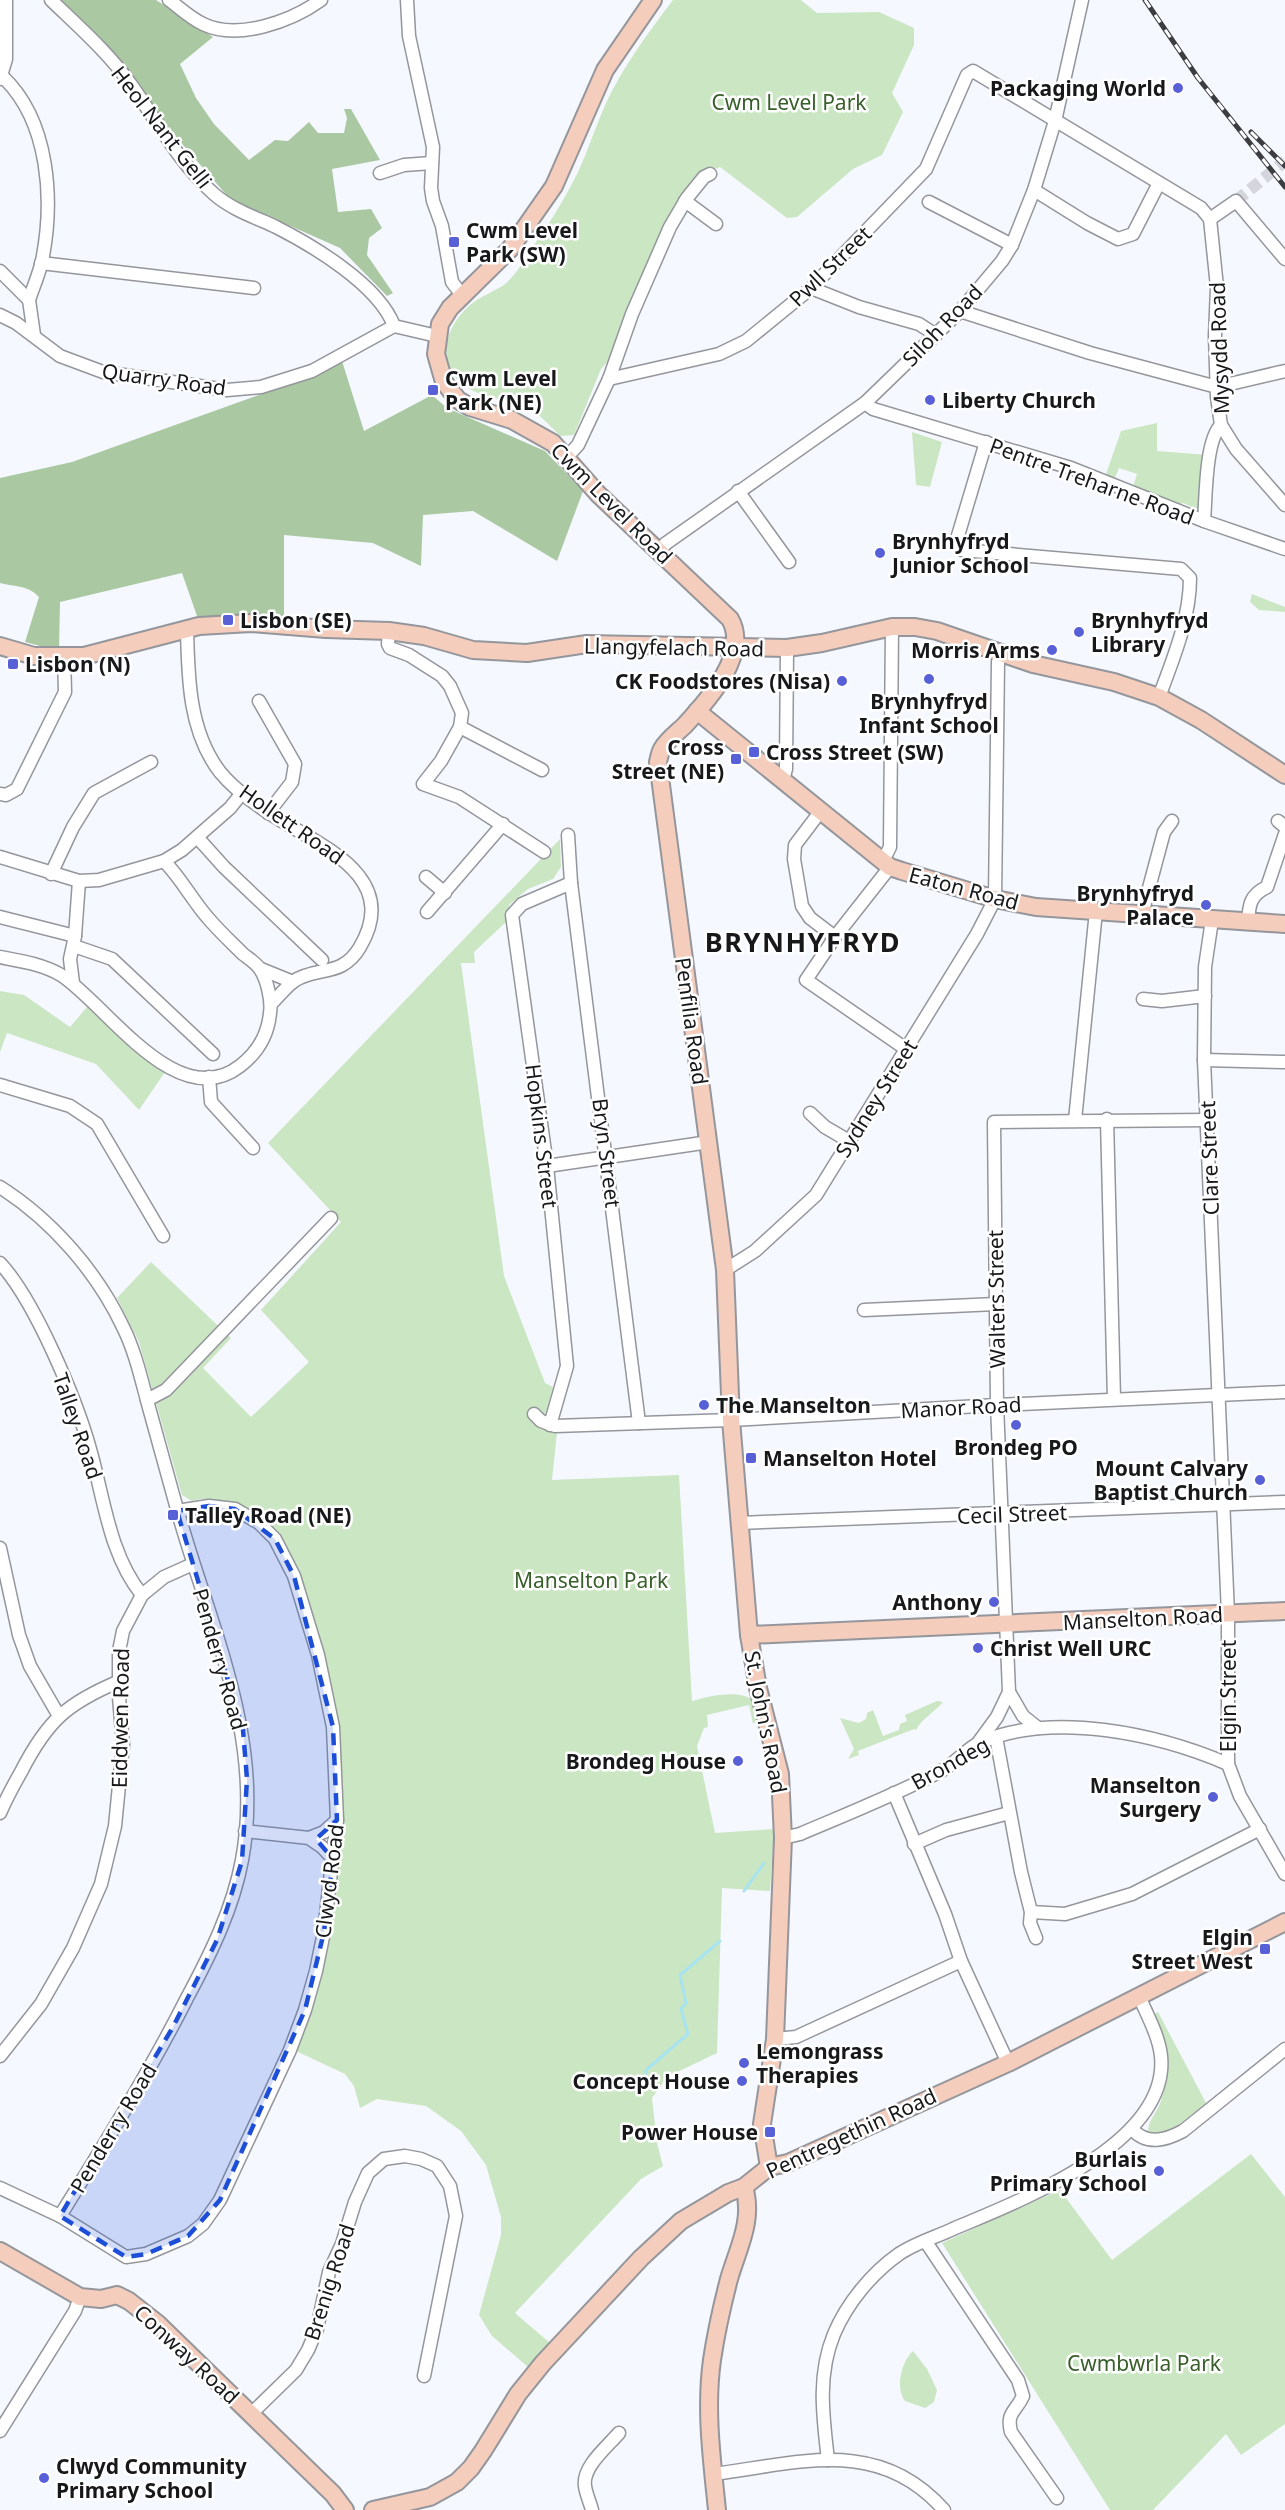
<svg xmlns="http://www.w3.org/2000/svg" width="1285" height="2510" font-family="'Noto Sans',sans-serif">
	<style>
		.green { fill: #cbe6c3 }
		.forest { fill: #aac8a1 }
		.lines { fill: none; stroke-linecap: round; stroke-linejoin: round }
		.stream { stroke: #a8e3f0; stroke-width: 3 }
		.street-tunnel { stroke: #d5d6dd; stroke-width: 12; stroke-dasharray: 12 6; stroke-linecap: butt }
		.street-casing { stroke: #94969c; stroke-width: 15 }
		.secondary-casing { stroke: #94969c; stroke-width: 20 }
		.street { stroke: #fff; stroke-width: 12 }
		.secondary { stroke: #f4cdbc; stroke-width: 16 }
		.rail-casing { stroke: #3c3d40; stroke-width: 5 }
		.rail { stroke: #fff; stroke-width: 3; stroke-dasharray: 9; stroke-linecap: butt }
		.marked { fill: #1d4ed8; fill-opacity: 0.2; stroke: #1d4ed8; stroke-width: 4.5; stroke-dasharray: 12 8; stroke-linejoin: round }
		.poi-dot { fill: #5860d7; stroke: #fff; stroke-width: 2 }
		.labels { text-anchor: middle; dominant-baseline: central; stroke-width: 5; stroke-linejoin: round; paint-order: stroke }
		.poi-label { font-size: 21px; font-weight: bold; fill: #17181a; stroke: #fff; text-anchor: start }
		.park-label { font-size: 21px; fill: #385f2a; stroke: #fff }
		.street-label { font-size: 21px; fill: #17181a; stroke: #fff }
		.district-label { font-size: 27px; font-weight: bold; letter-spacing: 1.5px; fill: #17181a; stroke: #fff }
	</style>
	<rect width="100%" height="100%" fill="#f6f8ff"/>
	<!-- green -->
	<g class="green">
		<path d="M 673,0 L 801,0 L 817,13 L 879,12 L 914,28 L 914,45 L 892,93 L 903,112 L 882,155 L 853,169 L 797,217 L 787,218 L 720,167 L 701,175 L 611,358 L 601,369 L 574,435 L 560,436 C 550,426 539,413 526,407 C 499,396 461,398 449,366 C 439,341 457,313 477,300 C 486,294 497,290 505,284 C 516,275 524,260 532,248 C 549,224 566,197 579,170 C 589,148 596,125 606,103 C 624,65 648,33 673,0 Z"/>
		<polygon points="1157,423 1157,451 1208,455 1200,516 1196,509 1183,503 1177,505 1133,487 1137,474 1119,468 1114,480 1105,477 1121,431"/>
		<polygon points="912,432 942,442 930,487 916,485"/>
		<polygon points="1252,594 1285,607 1285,612 1259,610 1250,602"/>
		<path d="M 560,839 L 561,867 L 553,879 L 528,889 L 509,905 L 507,921 L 474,952 L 475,963 L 461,963 L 504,1276 L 545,1383 L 553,1387 L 545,1416 L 528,1412 L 542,1429 L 557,1432 L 552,1480 L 679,1475 L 692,1701 C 709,1696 737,1689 753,1700 L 757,1720 L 753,1724 L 749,1705 L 707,1715 L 708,1727 L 704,1728 L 697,1746 L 715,1833 L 774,1829 L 770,1891 L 722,1888 L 717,2053 L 667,2077 L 652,2098 L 657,2143 L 663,2166 L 641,2179 L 515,2313 L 550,2343 L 528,2367 L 492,2336 L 479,2315 L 501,2235 L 501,2217 L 486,2165 L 461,2131 L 426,2106 L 377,2099 L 360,2108 L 354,2086 L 345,2074 L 296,2051 C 324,1978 337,1914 341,1835 C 345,1755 332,1679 308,1603 C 300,1578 292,1550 274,1530 C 262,1517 245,1506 228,1503 C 215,1500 205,1497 192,1501 L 182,1495 L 139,1342 L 117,1298 L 151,1262 L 231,1338 L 203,1368 L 251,1417 L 309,1362 L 261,1310 L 341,1222 L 268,1143 Z"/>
		<polygon points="0,991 24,995 70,1027 88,1006 165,1072 139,1110 96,1064 7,1033 0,1052"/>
		<path d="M 937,1701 L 943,1702 C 935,1712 921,1719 916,1730 L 914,1729 L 858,1751 L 859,1755 L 848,1759 L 854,1749 L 840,1718 L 859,1723 L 866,1719 L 867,1713 L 873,1710 L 883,1736 L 899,1730 L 900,1724 L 907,1721 L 905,1715 Z"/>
		<path d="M 1158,2012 L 1206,2103 L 1172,2130 L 1157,2135 L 1148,2131 C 1149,2119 1157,2112 1161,2101 C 1172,2070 1165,2045 1155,2014 Z"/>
		<polygon points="1251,2154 1285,2197 1285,2424 1241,2455 1226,2434 1153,2510 1110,2510 942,2243 1060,2190 1112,2260"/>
		<path d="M 913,2351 L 927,2369 L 937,2390 L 934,2402 L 925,2408 L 905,2401 C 895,2388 901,2362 913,2351 Z"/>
	</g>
	<!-- forest -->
	<g class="forest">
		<polygon points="57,0 156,0 213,37 180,64 196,98 214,124 249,160 275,140 288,141 309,122 318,133 344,133 347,118 344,109 351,109 380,160 332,169 338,212 371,209 382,228 369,238 367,255 393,293 387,296 340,248 230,199"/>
		<path d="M 342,361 L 364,431 L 432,395 L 447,408 L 545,451 L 583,491 L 557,561 L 473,511 L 423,515 L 421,566 L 373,543 L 284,535 L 284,618 L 197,616 L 182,573 L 60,602 L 59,651 L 25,642 L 39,597 C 28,585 15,587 0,583 L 0,478 L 72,462 L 284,386 Z"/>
	</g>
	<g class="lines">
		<!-- stream -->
		<g class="stream">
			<polyline points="744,1891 764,1863"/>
			<polyline points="646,2086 646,2070 688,2034 681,2009 686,2003 680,1975 720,1941"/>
		</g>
		<!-- street-tunnel -->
		<polyline class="street-tunnel" points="1236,201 1285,161"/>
		<!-- street casing -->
		<g class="street-casing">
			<g id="street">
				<path d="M 51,0 C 79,27 110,54 132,86 C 158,123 180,164 214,194 C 231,209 254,217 274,226 C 312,245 379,285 394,326"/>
				<path d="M 169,0 C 180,8 190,18 203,24 C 238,41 292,21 321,0"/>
				<polyline points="407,0 409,36 433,147 431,188 433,201 442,226 452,282 462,295"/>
				<path d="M 2,76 C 50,121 54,201 42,261 C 39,274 33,288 29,300"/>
				<polyline points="0,79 6,59 6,0"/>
				<polyline points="380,173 404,165 432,163"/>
				<polyline points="1034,190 1087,223 1118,239 1133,234 1159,183"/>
				<polyline points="685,201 716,224"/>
				<polyline points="929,202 1012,245"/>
				<polyline points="1210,219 1236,201 1285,259"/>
				<polyline points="41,263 254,288"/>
				<polyline points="0,271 29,300 34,335"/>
				<polyline points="811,288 859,307 919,324 936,335"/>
				<polyline points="960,311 1090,353 1217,387 1285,371"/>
				<polyline points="0,315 16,323 60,356 103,372 227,390 261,387 312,371 394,326 437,336"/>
				<polyline points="609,379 719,354 746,341 811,288 926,169 967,75 973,71 1201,208 1210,219 1217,287 1215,336 1217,397 1221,425 1236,449 1285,505"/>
				<polyline points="865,403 873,409 1071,468 1204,521 1285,549"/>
				<path d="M 986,442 L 957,539 L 962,550 L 1181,569 L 1190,578 C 1190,619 1173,659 1159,697"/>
				<polyline points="566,458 578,445 609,379 632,314 670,227 687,198 704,177 710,174"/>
				<polyline points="738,491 789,562"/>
				<path d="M 1204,521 C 1206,498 1205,441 1221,425"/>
				<polyline points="660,551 665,544 865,403 960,311 1002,261 1012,245 1034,190 1055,121 1082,0"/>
				<path d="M 187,629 C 188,678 189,732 220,772 C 233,788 252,802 269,813 C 315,844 403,874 360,947 C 342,978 317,966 294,981 C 286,987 278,997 271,1004"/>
				<polyline points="389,631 388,644 390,648 409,655 442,676 450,686 462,713 460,727 441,761 423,784 459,797 544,852"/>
				<polyline points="259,701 295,764 292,782 268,813"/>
				<polyline points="460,727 542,770"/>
				<polyline points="783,780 786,769 787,648"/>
				<polyline points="0,794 6,795 17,789 65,692 64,657"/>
				<polyline points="820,812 795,845 794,859 802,906 810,918 835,937"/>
				<polyline points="1278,821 1285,827"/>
				<polyline points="568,835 571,883 639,1423"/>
				<polyline points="197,837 224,867 322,960"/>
				<polyline points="0,857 79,881 99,880 164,861 182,850 230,808 242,793"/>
				<polyline points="883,861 890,847 892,627"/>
				<polyline points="890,867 835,937 806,980 906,1049"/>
				<polyline points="51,874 73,827 94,793 151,762"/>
				<polyline points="426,877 445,893"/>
				<polyline points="427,912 503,824"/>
				<polyline points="1142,914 1164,832 1172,821"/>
				<polyline points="0,917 75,936"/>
				<polyline points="1212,920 1205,967 1204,1060 1228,1614 1228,1764 1240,1796 1285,1874"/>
				<path d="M 1248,922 C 1249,905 1250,895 1267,887 L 1285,834"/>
				<polyline points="74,946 112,959 213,1054"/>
				<path d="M 0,957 C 21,961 42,964 61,975 C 106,1004 177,1115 240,1066 C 257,1053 268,1035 270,1013 C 272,1001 267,979 260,969 C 256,963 248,958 243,954 C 231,942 219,931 208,918 C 192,900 181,878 164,861"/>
				<polyline points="261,969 293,982"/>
				<polyline points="73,983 70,959 75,936 79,881"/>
				<polyline points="1143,999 1162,1001 1205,996"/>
				<polyline points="1204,1060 1285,1062"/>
				<polyline points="209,1077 211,1102 253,1148"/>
				<polyline points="0,1085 70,1106 97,1124 163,1236"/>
				<polyline points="810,1113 825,1127 849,1141"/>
				<polyline points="1107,1119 1114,1399"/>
				<polyline points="1075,1120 1096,911"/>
				<polyline points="547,1166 709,1142"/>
				<path d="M 0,1187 C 52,1220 97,1272 123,1327 C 135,1351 141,1378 148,1404 C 158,1439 167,1474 177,1509 C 209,1624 265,1737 242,1860 C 233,1909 210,1955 187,1998 C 149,2073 104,2145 60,2216"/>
				<path d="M 0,1263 C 35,1301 76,1399 90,1449 C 104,1498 109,1554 142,1595"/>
				<polyline points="725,1270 755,1251 816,1195 977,934 995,899 998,662 1001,651"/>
				<polyline points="864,1310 996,1304"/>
				<polyline points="147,1400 166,1390 331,1218"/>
				<polyline points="534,1414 541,1421 555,1426 731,1420 997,1405 1285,1392"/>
				<polyline points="550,1425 567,1366 547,1166 512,915 522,904 571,883"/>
				<polyline points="739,1523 1285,1502"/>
				<polyline points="0,1548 19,1635 30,1666 59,1716"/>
				<polyline points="1009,1692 1023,1716 1038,1728"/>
				<polyline points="996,1737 1021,1872 1031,1912 1030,1923 1036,1938"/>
				<polyline points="978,1743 997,1717 1009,1692 997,1405 994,1122 1208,1120"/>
				<polyline points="894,1793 945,1914 961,1961 1008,2063"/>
				<path d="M 0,1813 C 6,1799 13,1786 21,1772 C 47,1721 67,1703 120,1681"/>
				<polyline points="245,1831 309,1838 322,1847 333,1859"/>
				<polyline points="309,1838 324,1832 337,1820"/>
				<path d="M 783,1838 L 800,1834 C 847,1814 895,1795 941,1771 C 955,1764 968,1747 981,1742 C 1054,1711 1158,1734 1228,1764"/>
				<polyline points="914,1844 946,1830 1009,1813"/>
				<polyline points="1031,1912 1065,1914 1132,1894 1260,1829"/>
				<polyline points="775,2039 796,2037 809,2031 961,1961"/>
				<polyline points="0,2056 41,2004 73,1948 101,1884 115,1826 123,1745 119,1697 119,1651 123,1631 142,1595 164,1577 193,1564"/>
				<path d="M 1132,2129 C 1147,2146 1166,2140 1183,2131 L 1285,2049"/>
				<polyline points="0,2188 60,2216 126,2257 146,2254 188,2236 203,2224 220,2200 290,2050 305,2010 316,1971 324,1932 337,1820 333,1727 318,1655 294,1576 275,1539 259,1523 235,1509 209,1506 177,1511"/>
				<path d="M 926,2242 L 1018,2380 L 1023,2396 C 1016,2412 1006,2412 1011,2432 L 1057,2498"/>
				<polyline points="250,2415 296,2370 308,2350 317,2329 329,2272 342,2244 355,2202 368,2173 384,2159 405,2156 421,2159 437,2166 450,2186 456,2216 424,2376"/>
				<polyline points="0,2431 75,2311 80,2297"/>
				<path d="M 828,2460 C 823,2417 817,2375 834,2334 C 847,2303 872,2273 899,2254 C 915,2243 936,2237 953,2229 C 1019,2201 1170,2144 1161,2056 C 1159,2036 1147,2015 1139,1996"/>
				<path d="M 714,2474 C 799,2463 879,2436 944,2510"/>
				<path d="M 592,2510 C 590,2502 586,2494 585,2486 C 582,2467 607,2447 619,2433"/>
			</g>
		</g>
		<!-- secondary casing -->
		<g class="secondary-casing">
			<g id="secondary">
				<path d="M 653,0 L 605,70 L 554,186 L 510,249 L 450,308 L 440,324 L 436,354 L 444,382 L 458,400 L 470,407 L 512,420 L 553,443 L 598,494 L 730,619 C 750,654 708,700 685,725 C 678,732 667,740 662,749 C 660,752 659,758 658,762 L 725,1270 L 731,1420 L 749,1635 L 758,1688 L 780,1774 L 783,1838 L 775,2039 L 762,2124 L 769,2167"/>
				<polyline points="0,646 34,656 84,656 199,626 251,623 326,629 389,631 424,636 473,650 527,653 587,644 787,648 822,643 892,627 915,627 937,631 1033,664 1114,682 1159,697 1201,720 1285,775"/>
				<polyline points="697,711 890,867 902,871 995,899 1036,907 1285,924"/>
				<polyline points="749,1635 1285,1611"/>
				<polyline points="0,2251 80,2297 101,2299 117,2295 129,2301 157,2323 333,2494 345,2510"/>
				<polyline points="373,2510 430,2497 457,2482 471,2468 483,2451 518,2394 543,2363 641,2258 681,2221 728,2193 744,2187 769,2167 788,2163 1008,2063 1285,1922"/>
				<path d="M 717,2510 C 712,2460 705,2410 712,2360 C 716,2333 722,2306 729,2279 C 738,2248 754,2220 744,2187"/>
			</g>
		</g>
		<!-- street -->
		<use href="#street" class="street"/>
		<!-- secondary -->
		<use href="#secondary" class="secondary"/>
		<!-- rail casing -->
		<g class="rail-casing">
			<g id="rail">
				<polyline points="1145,0 1198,78 1285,187"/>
				<polyline points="1251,132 1285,166"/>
			</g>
		</g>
		<!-- rail -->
		<use href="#rail" class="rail"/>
	</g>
	<!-- marked area -->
	<path class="marked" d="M 209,1506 L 235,1509 L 275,1539 L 294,1576 L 333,1727 L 337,1820 L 316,1839 L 333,1859 L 324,1932 L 305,2010 L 220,2200 L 188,2236 L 146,2254 L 126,2257 L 60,2216 L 173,2027 L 217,1940 L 242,1861 L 247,1779 L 243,1730 L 177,1511 Z"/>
	<!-- markers -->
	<g class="poi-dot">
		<circle cx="1178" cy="88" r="6"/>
		<rect x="448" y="236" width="12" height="12" rx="3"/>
		<rect x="427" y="384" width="12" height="12" rx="3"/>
		<circle cx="930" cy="400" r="6"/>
		<circle cx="880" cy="553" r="6"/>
		<rect x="222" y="614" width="12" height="12" rx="3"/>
		<circle cx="1079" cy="632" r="6"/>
		<circle cx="1052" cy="650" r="6"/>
		<rect x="7" y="658" width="12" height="12" rx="3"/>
		<circle cx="929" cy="679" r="6"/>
		<circle cx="842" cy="681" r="6"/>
		<rect x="748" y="746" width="12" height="12" rx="3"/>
		<rect x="730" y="753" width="12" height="12" rx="3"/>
		<circle cx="1206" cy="905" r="6"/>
		<circle cx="704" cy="1405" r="6"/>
		<circle cx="1016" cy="1425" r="6"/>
		<rect x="745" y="1452" width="12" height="12" rx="3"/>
		<circle cx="1260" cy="1480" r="6"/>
		<rect x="167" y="1509" width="12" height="12" rx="3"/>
		<circle cx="994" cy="1602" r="6"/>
		<circle cx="978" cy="1648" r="6"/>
		<circle cx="738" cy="1761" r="6"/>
		<circle cx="1213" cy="1797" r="6"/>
		<rect x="1259" y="1943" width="12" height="12" rx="3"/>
		<circle cx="744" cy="2063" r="6"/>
		<circle cx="742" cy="2081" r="6"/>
		<rect x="764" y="2126" width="12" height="12" rx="3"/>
		<circle cx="1159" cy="2171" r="6"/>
		<circle cx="44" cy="2478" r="6"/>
	</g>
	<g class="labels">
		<!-- poi labels -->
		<g class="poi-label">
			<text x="1166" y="88" text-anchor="end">Packaging World</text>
			<text x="466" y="230">Cwm Level<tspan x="466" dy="24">Park (SW)</tspan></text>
			<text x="445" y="378">Cwm Level<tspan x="445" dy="24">Park (NE)</tspan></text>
			<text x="942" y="400">Liberty Church</text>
			<text x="892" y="541">Brynhyfryd<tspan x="892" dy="24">Junior School</tspan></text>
			<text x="240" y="620">Lisbon (SE)</text>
			<text x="1091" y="620">Brynhyfryd<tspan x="1091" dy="24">Library</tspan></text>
			<text x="1040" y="650" text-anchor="end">Morris Arms</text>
			<text x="25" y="664">Lisbon (N)</text>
			<text x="830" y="681" text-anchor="end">CK Foodstores (Nisa)</text>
			<text x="929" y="701" text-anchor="middle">Brynhyfryd<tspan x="929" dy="24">Infant School</tspan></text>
			<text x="724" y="747" text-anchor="end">Cross<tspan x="724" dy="24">Street (NE)</tspan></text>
			<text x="766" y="752">Cross Street (SW)</text>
			<text x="1194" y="893" text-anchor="end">Brynhyfryd<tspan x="1194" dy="24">Palace</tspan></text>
			<text x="716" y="1405">The Manselton</text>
			<text x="1016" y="1447" text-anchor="middle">Brondeg PO</text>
			<text x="763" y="1458">Manselton Hotel</text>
			<text x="1248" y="1468" text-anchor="end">Mount Calvary<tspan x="1248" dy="24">Baptist Church</tspan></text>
			<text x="185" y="1515">Talley Road (NE)</text>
			<text x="982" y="1602" text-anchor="end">Anthony</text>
			<text x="990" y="1648">Christ Well URC</text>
			<text x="726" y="1761" text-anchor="end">Brondeg House</text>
			<text x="1201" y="1785" text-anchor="end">Manselton<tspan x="1201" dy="24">Surgery</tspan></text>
			<text x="1253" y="1937" text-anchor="end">Elgin<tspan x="1253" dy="24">Street West</tspan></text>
			<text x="756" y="2051">Lemongrass<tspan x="756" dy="24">Therapies</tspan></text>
			<text x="730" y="2081" text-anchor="end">Concept House</text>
			<text x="758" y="2132" text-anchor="end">Power House</text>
			<text x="1147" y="2159" text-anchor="end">Burlais<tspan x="1147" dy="24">Primary School</tspan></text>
			<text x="56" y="2466">Clwyd Community<tspan x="56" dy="24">Primary School</tspan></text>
		</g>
		<!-- park labels -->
		<g class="park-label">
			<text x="789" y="102">Cwm Level Park</text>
			<text x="591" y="1580">Manselton Park</text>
			<text x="1144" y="2363">Cwmbwrla Park</text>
		</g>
		<!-- street labels -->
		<g class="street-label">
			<text transform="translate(162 127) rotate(52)">Heol Nant Gelli</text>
			<text transform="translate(830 266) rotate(-44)">Pwll Street</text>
			<text transform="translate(942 325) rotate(-46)">Siloh Road</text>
			<text transform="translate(1219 348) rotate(-92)">Mysydd Road</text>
			<text transform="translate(164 379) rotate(8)">Quarry Road</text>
			<text transform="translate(1092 481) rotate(20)">Pentre Treharne Road</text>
			<text transform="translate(612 503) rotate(45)">Cwm Level Road</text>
			<text transform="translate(674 647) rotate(1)">Llangyfelach Road</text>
			<text transform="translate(292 824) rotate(35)">Hollett Road</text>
			<text transform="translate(964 888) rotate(15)">Eaton Road</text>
			<text transform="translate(692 1021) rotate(82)">Penfilia Road</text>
			<text transform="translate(876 1098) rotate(-58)">Sydney Street</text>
			<text transform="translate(542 1136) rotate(83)">Hopkins Street</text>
			<text transform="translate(607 1153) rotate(83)">Bryn Street</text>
			<text transform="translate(1209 1158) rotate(-92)">Clare Street</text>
			<text transform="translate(996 1299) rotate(-91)">Walters Street</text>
			<text transform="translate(961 1407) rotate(-3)">Manor Road</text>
			<text transform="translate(78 1426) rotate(71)">Talley Road</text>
			<text transform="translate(1012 1514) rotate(-2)">Cecil Street</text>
			<text transform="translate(1143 1618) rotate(-3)">Manselton Road</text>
			<text transform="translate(220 1659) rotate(74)">Penderry Road</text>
			<text transform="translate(1228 1696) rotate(-90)">Elgin Street</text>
			<text transform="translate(120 1718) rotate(-89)">Eiddwen Road</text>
			<text transform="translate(766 1722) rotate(79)">St. John's Road</text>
			<text transform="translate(950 1763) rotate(-29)">Brondeg</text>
			<text transform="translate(329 1881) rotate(-83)">Clwyd Road</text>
			<text transform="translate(113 2128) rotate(-59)">Penderry Road</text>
			<text transform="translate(851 2133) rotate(-25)">Pentregethin Road</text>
			<text transform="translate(329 2282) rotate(-72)">Brenig Road</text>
			<text transform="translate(187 2354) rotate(43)">Conway Road</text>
		</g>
		<!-- district labels -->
		<g class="district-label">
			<text x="803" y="941">BRYNHYFRYD</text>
		</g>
	</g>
</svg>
